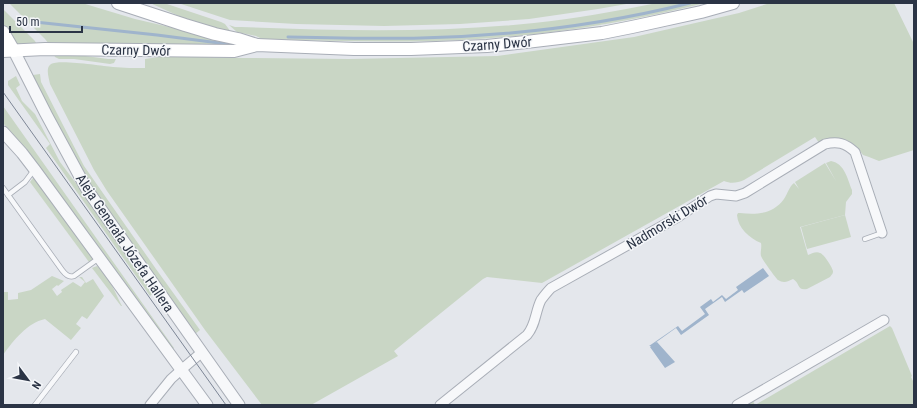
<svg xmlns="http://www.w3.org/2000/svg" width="917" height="408" font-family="'Roboto Condensed',sans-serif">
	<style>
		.green { fill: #c9d6c5 }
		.water { fill: #9fb4cc }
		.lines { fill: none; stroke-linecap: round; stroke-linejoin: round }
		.stream { stroke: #9fb4cc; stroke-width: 3 }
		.service-casing { stroke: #a9aeb7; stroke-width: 6 }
		.minor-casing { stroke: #a9aeb7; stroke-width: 11 }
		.tertiary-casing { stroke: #a9aeb7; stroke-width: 13 }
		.secondary-casing { stroke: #a9aeb7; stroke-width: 14 }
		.service { stroke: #f7f8fa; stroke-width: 4.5 }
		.minor { stroke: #f7f8fa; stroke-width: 9 }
		.tertiary { stroke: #f7f8fa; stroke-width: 11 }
		.secondary { stroke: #fff; stroke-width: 12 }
		.tram { stroke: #7d8696; stroke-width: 1 }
		.labels { text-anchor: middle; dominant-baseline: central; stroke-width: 3; stroke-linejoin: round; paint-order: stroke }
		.street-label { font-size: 14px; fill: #2b3445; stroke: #f4f6f9 }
	</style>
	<rect width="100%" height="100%" fill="#e4e7ec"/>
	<!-- green -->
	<g class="green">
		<polygon points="9,3 82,3 135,19 178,29 235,44 235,45 49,44 45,39"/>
		<polygon points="150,3 164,3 221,22 225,24 231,32 190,21"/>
		<polygon points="178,3 632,3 598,9 529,19 460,24 384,26 296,24 230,20"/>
		<path d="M 657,3 L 705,3 C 625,23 543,36 460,40 C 396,43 331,41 267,39 L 262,39 L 256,36 L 237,32 L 229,25 L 235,27 L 241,27 C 339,31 437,33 534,23 C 575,19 616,11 657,3 Z"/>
		<path d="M 770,3 L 894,3 L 914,44 L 914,150 L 879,161 L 869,157 L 863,155 C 851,137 838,135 819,143 L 815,137 L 744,180 C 737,183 731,184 724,181 L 542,283 L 487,277 L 483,279 L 394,351 L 398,356 L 311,405 L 262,405 L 205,330 L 107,191 L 94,170 L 50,84 C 49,78 45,68 51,64 C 59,59 102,66 113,67 C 124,68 134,68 145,68 L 145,59 L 166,56 L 243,58 L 349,59 L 497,56 L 634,37 L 739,13 Z"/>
		<polygon points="3,9 35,41 37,45 19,45 16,44 3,23"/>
		<polygon points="54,55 78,55 108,59 116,59 114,63 110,64 74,59 59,59 55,57"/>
		<polygon points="40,74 41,82 84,166 156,269 200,330 195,334 93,189 71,151 36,82 33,75"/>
		<polygon points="16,76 20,85 16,88 22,101 35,114 60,162 81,190 153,293 150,296 46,148 50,144 8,85 8,81"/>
		<polygon points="3,106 174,348 172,349 32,158 3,123"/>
		<path d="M 831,161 C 845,164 847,178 852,190 L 852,194 L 846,202 L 845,215 L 800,227 L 808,255 C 811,254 816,251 820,253 C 824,254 832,267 833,271 C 833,274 832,274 830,277 L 807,289 C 797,291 800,283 793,279 C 790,280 787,282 784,282 C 782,282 780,281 778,280 C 775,277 762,259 761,256 C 760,252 762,248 761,243 C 749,238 738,228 737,215 L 738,213 L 740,213 C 757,215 773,214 784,199 C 788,193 789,187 794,183 L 799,189 L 795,182 L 825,163 L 836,181 L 826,163 Z"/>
		<polygon points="33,178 34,178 93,259 89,262 30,182"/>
		<polygon points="845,215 851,237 807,249 801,227"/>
		<path d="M 97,266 C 109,275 115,293 122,306 L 121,306 L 92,268 Z"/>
		<path d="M 52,276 L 64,281 L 58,286 L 57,285 L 52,289 L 57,296 L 62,292 L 61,290 L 73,282 L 81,287 L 85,282 L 79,277 L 82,277 L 86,283 L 93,279 L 104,296 L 87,319 L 82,316 L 76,324 L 81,328 L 71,340 L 45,319 C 27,323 14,340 3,355 L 3,292 L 8,292 L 8,300 L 18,299 L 18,293 L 31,290 Z"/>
		<polygon points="890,326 892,328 912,376 911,377 914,383 914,405 746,405 753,401 755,405"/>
	</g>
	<!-- water -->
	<polygon class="water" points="763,268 769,276 744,293 742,290 725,302 722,297 705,309 709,315 681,335 676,328 655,343 657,342 675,362 665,368 650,347 651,346 649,346 678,326 682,331 705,314 700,307 711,299 713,302 722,295 726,299 738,290 736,287"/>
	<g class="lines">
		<!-- stream -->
		<g class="stream">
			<polyline points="35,22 157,35 227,44"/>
			<path d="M 288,37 C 332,38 376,39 421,38 C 511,36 602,25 690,3"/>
		</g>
		<!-- service casing -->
		<g class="service-casing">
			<g id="service">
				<path d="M 3,188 L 62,270 C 65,274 69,278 74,276 L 99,258"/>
				<polyline points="8,195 25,182 34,170"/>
				<polyline points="865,239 882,233"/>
				<polyline points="35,405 76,352"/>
			</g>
		</g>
		<!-- minor casing -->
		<g class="minor-casing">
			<g id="minor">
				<polyline points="150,405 171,379 181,370 201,353"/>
				<path d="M 440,405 L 527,335 C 536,325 535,312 541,300 C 544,296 547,292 551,288 L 678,217 L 710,196 L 716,194 L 736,196 L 745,193 L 825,144 C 838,141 845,143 855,152 L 882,233"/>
				<polyline points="737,405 884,320"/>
			</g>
		</g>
		<!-- tertiary casing -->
		<g class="tertiary-casing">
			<g id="tertiary">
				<polyline points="14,51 46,114 86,188 239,405"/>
				<polyline points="3,132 22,153 35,170 207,405"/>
			</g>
		</g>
		<!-- secondary casing -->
		<g class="secondary-casing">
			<g id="secondary">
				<polyline points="118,3 185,25 215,34 238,39 257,45"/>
				<polyline points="3,32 14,51"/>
				<polyline points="3,51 45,49 234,51 257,45 354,49 411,49 487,46 526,42 602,33 632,27 701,12 733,3"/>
			</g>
		</g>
		<!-- service -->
		<use href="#service" class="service"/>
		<!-- minor -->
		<use href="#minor" class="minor"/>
		<!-- tertiary -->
		<use href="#tertiary" class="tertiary"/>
		<!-- secondary -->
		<use href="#secondary" class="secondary"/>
		<!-- tram -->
		<polyline class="tram" points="3,92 226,405"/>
	</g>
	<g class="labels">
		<!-- street labels -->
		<g class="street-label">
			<text transform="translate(497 44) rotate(-4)">Czarny Dwór</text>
			<text transform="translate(136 50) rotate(1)">Czarny Dwór</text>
			<text transform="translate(667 222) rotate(-31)">Nadmorski Dwór</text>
			<text transform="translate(125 243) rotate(56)">Aleja Generała Józefa Hallera</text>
		</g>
	</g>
	<!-- border -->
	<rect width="917" height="408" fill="none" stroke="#2b3445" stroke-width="8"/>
	<!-- north arrow -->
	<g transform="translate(28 380) rotate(122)" stroke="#f4f6f9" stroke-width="3" paint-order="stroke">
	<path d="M0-3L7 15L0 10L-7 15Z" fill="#2b3445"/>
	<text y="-6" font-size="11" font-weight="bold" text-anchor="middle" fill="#2b3445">N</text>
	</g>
	<!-- scale -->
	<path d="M10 26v6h72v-6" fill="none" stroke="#2b3445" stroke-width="2"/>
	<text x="16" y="26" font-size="12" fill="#2b3445" stroke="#f4f6f9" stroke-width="3" paint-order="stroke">50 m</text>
</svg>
